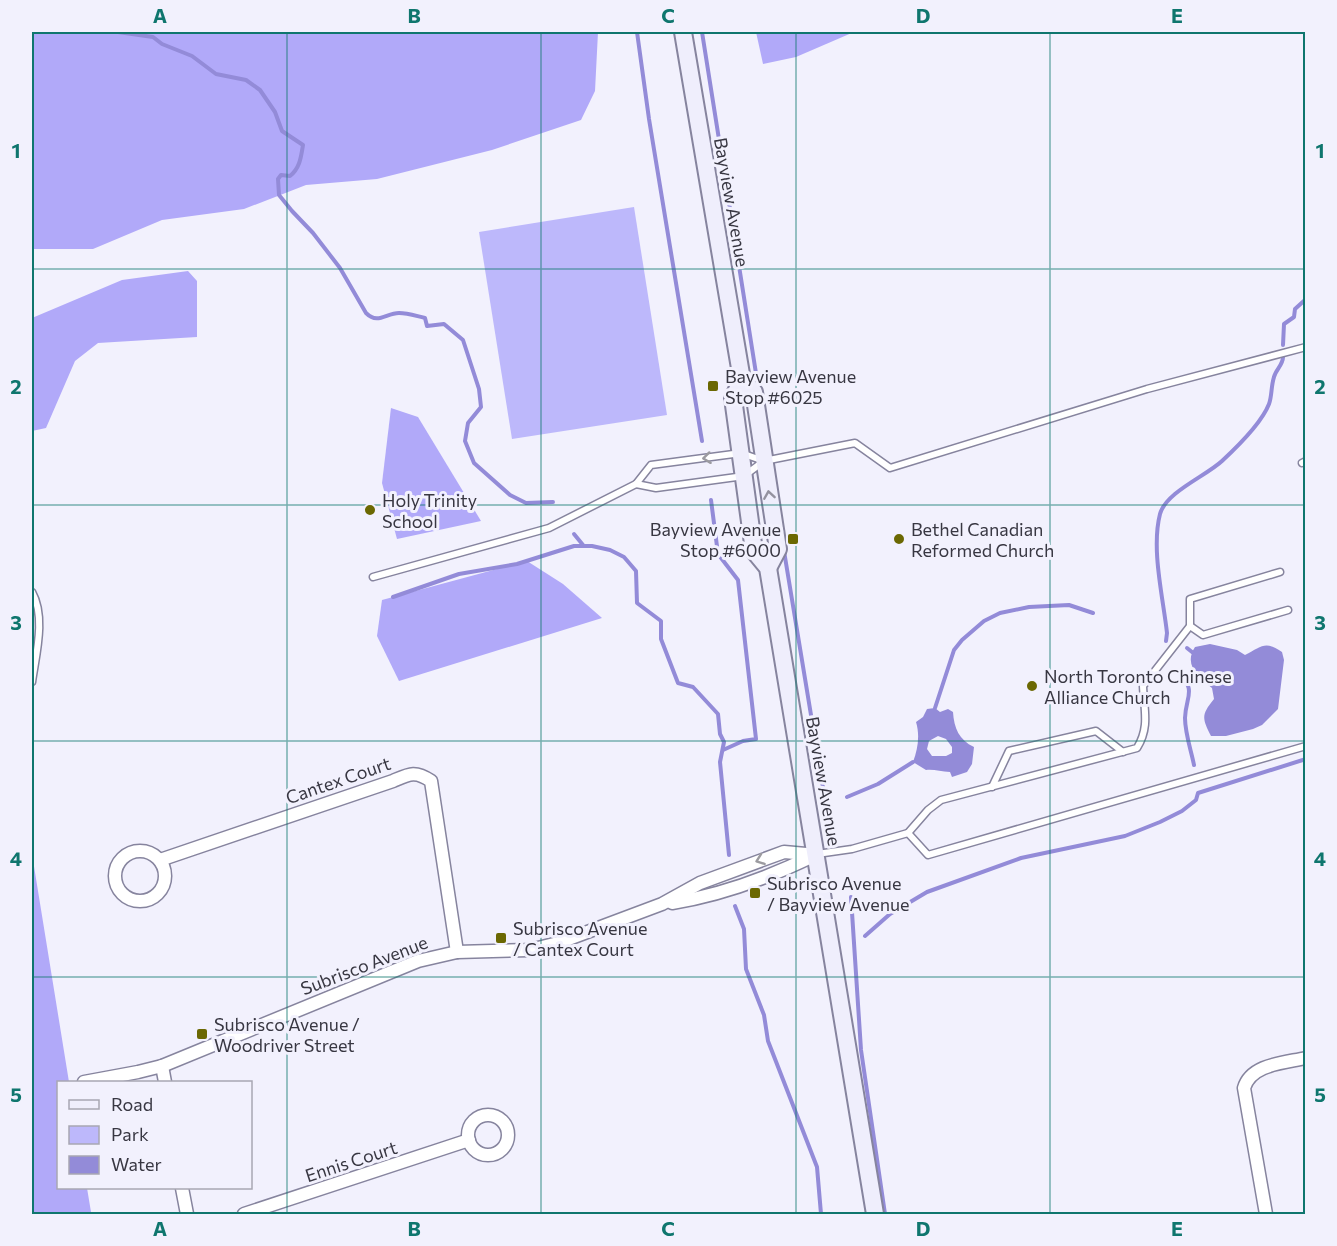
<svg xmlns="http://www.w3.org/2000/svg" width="1337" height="1246" font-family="Commissioner,sans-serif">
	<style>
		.green { fill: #bdb8fb }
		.forest { fill: #b1a9f9 }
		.water { fill: #938bd8; fill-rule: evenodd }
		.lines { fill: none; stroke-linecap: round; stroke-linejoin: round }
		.stream { stroke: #938bd8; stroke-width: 4 }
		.lane-casing { stroke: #86849e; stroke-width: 9 }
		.street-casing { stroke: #86849e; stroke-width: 15 }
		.secondary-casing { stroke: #86849e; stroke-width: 20 }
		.lane { stroke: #fff; stroke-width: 6 }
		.street { stroke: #fff; stroke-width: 12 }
		.secondary { stroke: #efeefc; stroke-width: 16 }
		.oneway { stroke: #9c9ba0 }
		.oneway2 { stroke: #94929f }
		.grid { fill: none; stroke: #0f766e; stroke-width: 1.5; stroke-opacity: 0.55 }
		.poi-dot { fill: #6b6802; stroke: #f2f1fd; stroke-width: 2 }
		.labels { text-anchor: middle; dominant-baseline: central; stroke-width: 6; stroke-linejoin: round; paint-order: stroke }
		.street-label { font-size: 18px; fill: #383742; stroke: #f2f1fd }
		.poi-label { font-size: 18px; fill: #383742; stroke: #f2f1fd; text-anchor: start }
		.neatline { fill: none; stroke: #0f766e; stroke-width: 2 }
		.grid-label { font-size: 20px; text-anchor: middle; font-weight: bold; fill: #0f766e }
	</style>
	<rect width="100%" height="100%" fill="#f2f1fd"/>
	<!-- green -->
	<polygon class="green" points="634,207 667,415 512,439 479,232"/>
	<!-- forest -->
	<g class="forest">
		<polygon points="32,32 598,32 595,91 581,120 492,150 377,179 306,185 244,209 162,220 93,249 32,249"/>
		<polygon points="756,32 854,32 796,57 763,64"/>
		<polygon points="188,271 197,281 197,337 98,343 75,361 46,428 32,431 32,318 122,280"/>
		<polygon points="391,408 418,417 481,521 397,539 382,483"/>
		<polygon points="527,561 563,584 602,618 399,681 377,636 382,600"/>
		<polygon points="32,854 69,1082 58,1082 58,1188 87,1188 91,1212 80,1214 32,1214"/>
	</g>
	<!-- water -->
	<g class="water">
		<path d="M 1210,644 L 1237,650 L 1245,655 C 1261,647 1265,640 1282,652 L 1284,660 L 1278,709 L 1262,725 L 1253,729 L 1226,736 L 1211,736 C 1202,718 1201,715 1214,699 L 1212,688 C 1199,677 1183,665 1195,647 Z"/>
		<path d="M 935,708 L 940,712 L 948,709 L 953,712 C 954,728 959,740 974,747 L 972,764 L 967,772 L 952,777 L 950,772 C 941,772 934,769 926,770 L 913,762 C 918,749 920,735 916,722 L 923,717 L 927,709 ZM 938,736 L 946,739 L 952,747 L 952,753 L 946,756 L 932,756 L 927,749 L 929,741 Z"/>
	</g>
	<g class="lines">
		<!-- stream -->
		<g class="stream">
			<path d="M 118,32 L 153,37 L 162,44 L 192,56 L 216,74 L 246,80 L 260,90 L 275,112 L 282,131 L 303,145 C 301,157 300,168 290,176 L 281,175 L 278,179 L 279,195 L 292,211 L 313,233 L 340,268 L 366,313 C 378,325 386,313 399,313 C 408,313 416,316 425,318 L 427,326 L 444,324 L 463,340 L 479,389 L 481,407 L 468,423 L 465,441 L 474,463 L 510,495 L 526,503 L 553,502"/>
			<polyline points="637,32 649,119 702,441"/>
			<polyline points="702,32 758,386"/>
			<polyline points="1283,345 1284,324 1294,317 1295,309 1306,299"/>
			<polyline points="711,500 718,554 738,580 756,739 743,741 723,750"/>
			<polyline points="574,534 583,545"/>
			<polyline points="784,551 825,800 831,825"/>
			<polyline points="393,597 459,574 517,564 574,546 592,546 610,550 624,557 636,571 637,603 661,621 661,639 678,683 693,687 718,714 720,734 724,742 720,762 729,855"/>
			<path d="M 1166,641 L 1167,633 C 1163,597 1151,549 1160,514 C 1166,492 1206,476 1222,461 C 1236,448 1262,422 1269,404 C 1272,396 1271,386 1274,377 C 1276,369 1283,365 1283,357"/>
			<polyline points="1187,648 1192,652"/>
			<path d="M 1178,670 C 1197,693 1186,694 1185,718 C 1185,733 1191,750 1194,765"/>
			<polyline points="935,708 954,650 962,640 984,621 1000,613 1029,607 1069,605 1093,613"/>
			<polyline points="847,797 878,784 913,762"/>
			<polyline points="851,897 861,1050 885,1214"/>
			<polyline points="735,906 744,929 746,969 764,1015 768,1041 817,1167 821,1214"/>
			<polyline points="865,936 890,914 927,892 1021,858 1125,836 1160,822 1182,811 1196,800 1198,793 1306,759"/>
		</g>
		<!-- lane casing -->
		<g class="lane-casing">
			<g id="lane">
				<polyline points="1302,463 1306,461"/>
				<polyline points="636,484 656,488 744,476 764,461 855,443 890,468 1147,389 1306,347"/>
				<polyline points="373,577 549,528 636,484 651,465 741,453 761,460"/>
				<path d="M 32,592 C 46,617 36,654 32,682"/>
				<polyline points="1190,626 1203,635 1288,610"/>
				<polyline points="992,787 1009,751 1096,731 1123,752"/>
				<path d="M 908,833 L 928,810 L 941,800 L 1137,748 C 1150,727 1144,710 1143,686 L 1190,626 L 1190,599 L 1280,572"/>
				<polyline points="817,854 852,849 908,833 928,855 1306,746"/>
			</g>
		</g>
		<!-- street casing -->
		<g class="street-casing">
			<g id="street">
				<circle cx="140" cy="876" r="25"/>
				<path d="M 160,860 L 393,781 C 409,774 415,770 431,781 L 457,952"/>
				<path d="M 672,903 C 722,895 770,877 815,855"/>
				<polyline points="162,1066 165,1082"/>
				<polyline points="84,1082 138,1072 162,1066 418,961 457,952 530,950 558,943 662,904 700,883 784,852 817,855"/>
				<circle cx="488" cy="1135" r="20"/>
				<polyline points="182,1188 187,1214"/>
				<polyline points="244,1214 469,1140"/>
				<path d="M 1266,1214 L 1244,1088 C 1251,1064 1284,1063 1306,1058"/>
			</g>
		</g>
		<!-- secondary casing -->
		<g class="secondary-casing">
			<g id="secondary">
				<polyline points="683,32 742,380 754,392 778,549 768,568"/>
				<polyline points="742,380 733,398 754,551 768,568 875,1214"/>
			</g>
		</g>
		<!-- lane -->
		<use href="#lane" class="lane"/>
		<!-- street -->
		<use href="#street" class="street"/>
		<!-- secondary -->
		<use href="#secondary" class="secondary"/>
	</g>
	<!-- one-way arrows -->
	<defs><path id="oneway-chevron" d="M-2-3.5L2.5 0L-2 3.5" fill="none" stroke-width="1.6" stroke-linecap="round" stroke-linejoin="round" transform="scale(1.5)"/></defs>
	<g class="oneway">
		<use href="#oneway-chevron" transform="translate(707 458) rotate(173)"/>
		<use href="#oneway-chevron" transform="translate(760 860) rotate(160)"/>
	</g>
	<use class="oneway2" href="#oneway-chevron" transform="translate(769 495) rotate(-99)"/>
	<!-- grid -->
	<path class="grid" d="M 287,32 L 287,1214M 541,32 L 541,1214M 796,32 L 796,1214M 1050,32 L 1050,1214M 32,269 L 1306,269M 32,505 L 1306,505M 32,741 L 1306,741M 32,977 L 1306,977"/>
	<!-- markers -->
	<g class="poi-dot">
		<rect x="707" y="380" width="12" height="12" rx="3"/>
		<circle cx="370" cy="510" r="6"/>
		<rect x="787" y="533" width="12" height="12" rx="3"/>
		<circle cx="899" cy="539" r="6"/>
		<circle cx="1032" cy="686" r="6"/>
		<rect x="749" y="887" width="12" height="12" rx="3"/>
		<rect x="495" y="932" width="12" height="12" rx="3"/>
		<rect x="196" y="1028" width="12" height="12" rx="3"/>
	</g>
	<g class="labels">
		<!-- street labels -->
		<g class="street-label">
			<text transform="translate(732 202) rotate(80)">Bayview Avenue</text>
			<text transform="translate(338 780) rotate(-19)">Cantex Court</text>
			<text transform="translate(824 781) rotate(80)">Bayview Avenue</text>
			<text transform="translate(364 965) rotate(-21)">Subrisco Avenue</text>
			<text transform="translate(351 1161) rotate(-18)">Ennis Court</text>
		</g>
		<!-- poi labels -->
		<g class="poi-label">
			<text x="725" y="376">Bayview Avenue<tspan x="725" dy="21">Stop #6025</tspan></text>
			<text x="382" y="500">Holy Trinity<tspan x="382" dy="21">School</tspan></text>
			<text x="781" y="529" text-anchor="end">Bayview Avenue<tspan x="781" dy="21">Stop #6000</tspan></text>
			<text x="911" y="529">Bethel Canadian<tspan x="911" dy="21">Reformed Church</tspan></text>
			<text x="1044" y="676">North Toronto Chinese<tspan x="1044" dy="21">Alliance Church</tspan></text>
			<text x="767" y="883">Subrisco Avenue<tspan x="767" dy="21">/ Bayview Avenue</tspan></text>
			<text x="513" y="928">Subrisco Avenue<tspan x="513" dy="21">/ Cantex Court</tspan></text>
			<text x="214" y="1024">Subrisco Avenue /<tspan x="214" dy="21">Woodriver Street</tspan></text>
		</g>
	</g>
	<!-- border -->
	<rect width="1337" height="1246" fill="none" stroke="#f2f1fd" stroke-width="66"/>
	<!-- legend -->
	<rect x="57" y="1081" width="195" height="108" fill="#f2f1fd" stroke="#a8a7b2" stroke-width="1.5"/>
	<rect x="69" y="1100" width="30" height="9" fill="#efeefc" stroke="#a8a7b2" stroke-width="1.5"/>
	<text x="111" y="1111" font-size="18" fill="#383742">Road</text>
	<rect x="69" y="1126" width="30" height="18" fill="#bdb8fb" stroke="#a8a7b2" stroke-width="1.5"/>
	<text x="111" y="1141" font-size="18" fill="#383742">Park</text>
	<rect x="69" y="1156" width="30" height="18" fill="#938bd8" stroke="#a8a7b2" stroke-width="1.5"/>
	<text x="111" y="1171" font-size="18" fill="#383742">Water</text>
	<rect x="33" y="33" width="1271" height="1180" class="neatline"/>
	<g class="grid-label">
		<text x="160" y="23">A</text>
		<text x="414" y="23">B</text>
		<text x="668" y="23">C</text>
		<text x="923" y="23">D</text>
		<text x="1177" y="23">E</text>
		<text x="16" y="158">1</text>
		<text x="1320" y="158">1</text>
		<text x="16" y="394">2</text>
		<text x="1320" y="394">2</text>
		<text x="16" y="630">3</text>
		<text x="1320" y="630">3</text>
		<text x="16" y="866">4</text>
		<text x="1320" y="866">4</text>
		<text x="16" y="1102">5</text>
		<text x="1320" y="1102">5</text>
		<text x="160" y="1236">A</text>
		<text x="414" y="1236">B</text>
		<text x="668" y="1236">C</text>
		<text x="923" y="1236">D</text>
		<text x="1177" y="1236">E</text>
	</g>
</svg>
